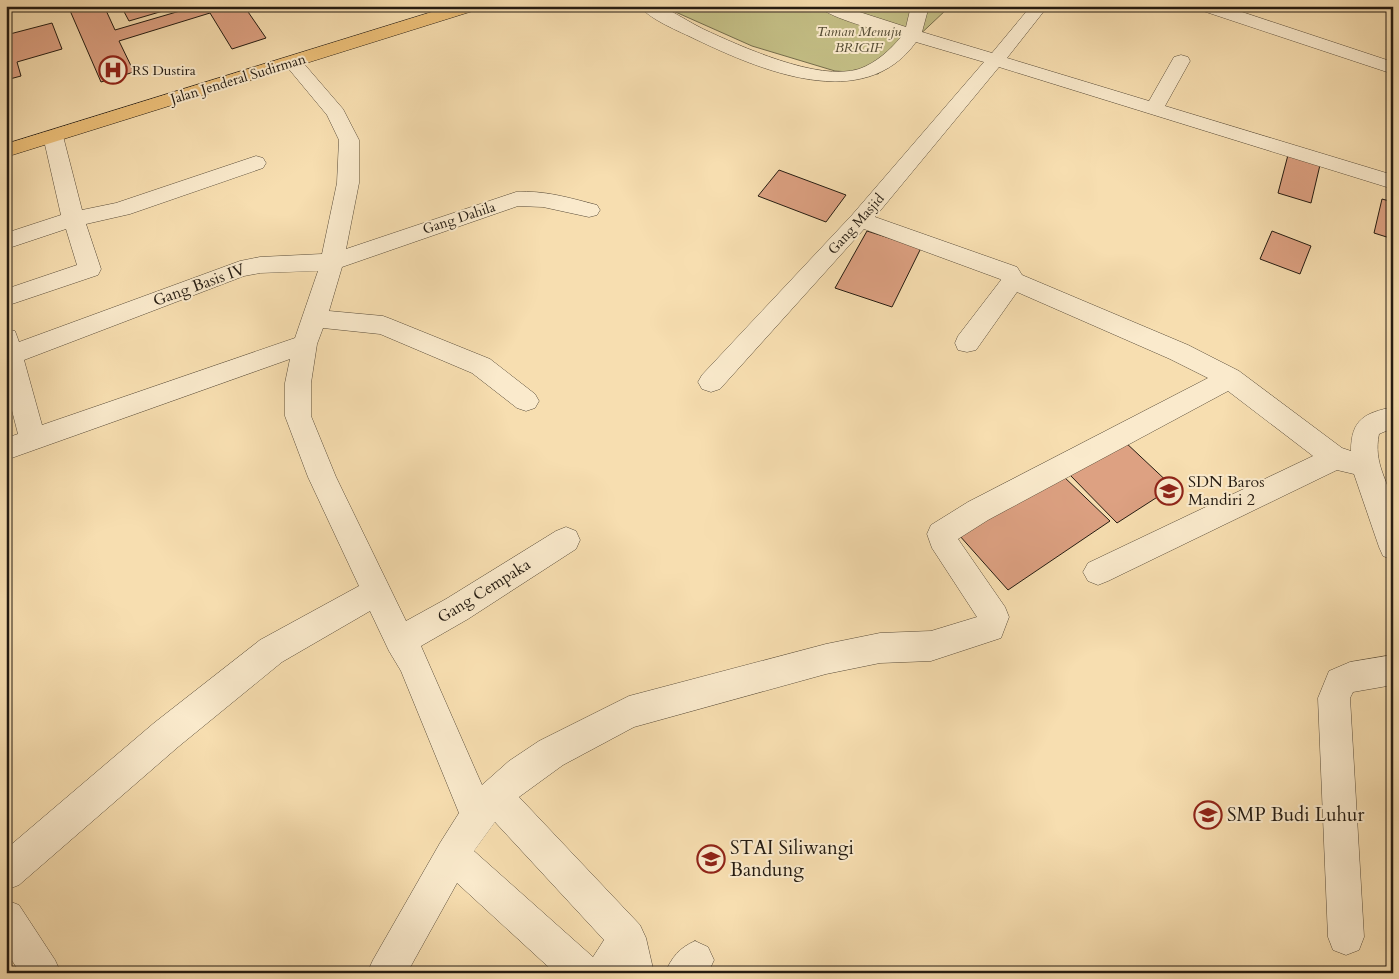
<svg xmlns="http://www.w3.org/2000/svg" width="1399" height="979" font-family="Cardo,serif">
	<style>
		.green { fill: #c4bf86; stroke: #746d4c }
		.building { fill: #dda182; stroke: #241b11 }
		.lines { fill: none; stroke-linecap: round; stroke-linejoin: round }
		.minor-casing { stroke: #594c39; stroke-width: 1 }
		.major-casing { stroke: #241b11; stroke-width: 1 }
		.minor { fill: #faeacc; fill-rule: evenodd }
		.major { fill: #ecbf78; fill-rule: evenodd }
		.labels { text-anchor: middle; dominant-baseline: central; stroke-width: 4; stroke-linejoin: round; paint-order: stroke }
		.far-park-label { font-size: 14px; font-style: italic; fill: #544c34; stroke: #faeacc }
		.far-poi-label { font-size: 14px; fill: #241b11; stroke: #faeacc; text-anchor: start }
		.far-street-label { font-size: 14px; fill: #241b11; stroke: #faeacc }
		.street-label { font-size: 16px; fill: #241b11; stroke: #faeacc }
		.poi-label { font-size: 16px; fill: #241b11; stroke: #faeacc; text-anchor: start }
		.near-poi-label { font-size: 19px; fill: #241b11; stroke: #faeacc; text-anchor: start }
	</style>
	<rect width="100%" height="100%" fill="#f7deb0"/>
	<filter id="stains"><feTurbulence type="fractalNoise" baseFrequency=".004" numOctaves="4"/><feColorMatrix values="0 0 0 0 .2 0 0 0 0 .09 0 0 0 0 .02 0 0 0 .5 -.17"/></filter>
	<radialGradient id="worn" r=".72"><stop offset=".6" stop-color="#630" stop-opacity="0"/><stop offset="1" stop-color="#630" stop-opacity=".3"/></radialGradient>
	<!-- green -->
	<polygon class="green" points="662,6 947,6 947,9 878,74 835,71 752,46"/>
	<!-- building -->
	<g class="building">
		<polygon points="68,6 104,6 115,30 197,6 244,6 266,38 232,49 210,13 119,41 134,72 101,82"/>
		<polygon points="121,6 180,6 129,21"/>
		<polygon points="52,23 62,49 17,62 21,76 6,80 6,35"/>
		<polygon points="1288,155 1320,165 1311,203 1278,193"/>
		<polygon points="779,170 846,195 826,222 758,196"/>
		<polygon points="1382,199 1393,202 1393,239 1374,233"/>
		<polygon points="867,231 921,248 892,307 835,288"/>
		<polygon points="1272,231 1311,246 1300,274 1260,259"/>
		<polygon points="1124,441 1173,487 1117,523 1069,474"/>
		<polygon points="1062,475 1110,521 1008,590 959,535"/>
	</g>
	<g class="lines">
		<!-- minor casing -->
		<g class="minor-casing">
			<g id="minor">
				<path d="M 640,6 C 646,6 656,5 662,7 C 676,13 689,22 703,29 C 740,46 818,82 859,69 C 876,63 890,50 901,37 C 885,32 827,18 819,6 L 841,6 L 906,27 L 911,6 L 929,6 L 922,32 L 992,53 L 1031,6 L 1048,6 L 1007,58 L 1149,101 L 1174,57 L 1181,55 L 1188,57 L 1190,61 L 1165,106 L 1393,175 L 1393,189 L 999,67 L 875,217 L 1017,267 L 1022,275 L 1188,345 L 1239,371 L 1342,448 L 1351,451 C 1351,419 1365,413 1393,407 L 1393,428 L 1379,434 C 1373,464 1388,479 1393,505 C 1396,522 1393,543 1393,560 L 1383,556 L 1379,547 L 1354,474 L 1337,470 L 1108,581 L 1098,585 L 1088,581 L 1083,572 L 1088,563 L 1313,456 L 1228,391 L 988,520 L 958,539 L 1005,607 L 1009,617 L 1001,638 L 931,661 L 880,663 L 826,674 L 634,727 L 563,765 L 519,797 L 640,925 L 646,938 L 654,973 L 555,973 L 457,883 L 407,973 L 367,973 L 373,960 L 440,843 L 459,813 L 401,671 L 389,651 L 370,611 L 282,662 L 178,747 L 19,885 L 6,890 L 6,849 L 154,723 L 260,640 L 359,586 L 308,477 L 285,416 L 285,383 L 290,359 L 6,460 L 6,438 L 18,434 L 6,387 L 6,329 L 15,331 L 19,342 L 240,261 L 260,257 L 322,254 L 337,183 L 339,140 L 327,115 L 283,62 L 285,58 L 292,56 L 299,58 L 343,109 L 359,140 L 359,183 L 346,249 L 516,192 C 544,190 570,198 597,205 L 600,210 L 597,215 L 589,217 L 543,207 L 518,206 L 342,267 L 329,311 L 383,316 L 391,319 L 490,359 L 535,394 L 539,401 L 535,408 L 526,411 L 517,408 L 472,373 L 380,334 L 323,328 L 317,344 L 311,383 L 311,416 L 336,477 L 406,621 L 446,599 L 556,531 L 566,527 L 576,531 L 580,540 L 576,549 L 468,619 L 421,646 L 482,785 L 509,761 L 539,741 L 629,696 L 826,644 L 880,633 L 931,631 L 977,617 L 932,548 L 927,534 L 931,525 L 968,502 L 1208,378 L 1170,359 L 1017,292 L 976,350 L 967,352 L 958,350 L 955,343 L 958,336 L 1001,280 L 1000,279 L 864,229 L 720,389 L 711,392 L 702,389 L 698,382 L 702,375 L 852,215 L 984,62 L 916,42 C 864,115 760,70 695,39 C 681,32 648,19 640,6 ZM 318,271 L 295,338 L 42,425 L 24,360 L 244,276 L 260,273 ZM 495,822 L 604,940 L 593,957 L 474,851 Z"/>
				<polygon points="1198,6 1224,6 1393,62 1393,74 1200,10"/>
				<polygon points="53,130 60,132 63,136 82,210 116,203 256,156 263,158 266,163 263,168 130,214 86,224 101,269 98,275 6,306 6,289 77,265 66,229 6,249 6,233 61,215 43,136 46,132"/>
				<polygon points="1393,655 1393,685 1353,692 1350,698 1364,937 1359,950 1346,955 1333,950 1328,937 1318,698 1329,671 1350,662"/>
				<polygon points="6,900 19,905 55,960 61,973 20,973 6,951"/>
				<path d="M 695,941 L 708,947 L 714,960 L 708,973 L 665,973 C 672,957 679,948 695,941 Z"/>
			</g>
		</g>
		<!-- major casing -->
		<g class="major-casing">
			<polygon id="major" points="451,6 478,6 476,10 6,157 6,144"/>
		</g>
		<!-- minor -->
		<use href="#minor" class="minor"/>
		<!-- major -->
		<use href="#major" class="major"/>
	</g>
	<!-- icons -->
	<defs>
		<g id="hospital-ring" transform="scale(1.4375)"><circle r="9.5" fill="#faeacc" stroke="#8f2418" stroke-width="1.5"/><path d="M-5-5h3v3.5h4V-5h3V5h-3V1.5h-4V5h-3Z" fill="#8f2418"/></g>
		<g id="school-ring" transform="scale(1.4375)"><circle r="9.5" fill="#faeacc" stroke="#8f2418" stroke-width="1.5"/><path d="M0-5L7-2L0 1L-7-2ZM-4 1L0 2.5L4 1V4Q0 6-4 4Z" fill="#8f2418"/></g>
		<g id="university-ring" transform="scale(1.4375)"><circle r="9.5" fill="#faeacc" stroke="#8f2418" stroke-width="1.5"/><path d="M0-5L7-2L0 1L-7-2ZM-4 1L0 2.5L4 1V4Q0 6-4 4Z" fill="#8f2418"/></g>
	</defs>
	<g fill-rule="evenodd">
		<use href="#hospital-ring" x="113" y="70"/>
		<use href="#school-ring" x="1169" y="491"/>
		<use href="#school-ring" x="1208" y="815"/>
		<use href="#university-ring" x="711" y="859"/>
	</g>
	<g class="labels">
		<!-- far-park labels -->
		<g class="far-park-label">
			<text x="859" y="31">Taman Menuju<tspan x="859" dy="16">BRIGIF</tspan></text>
		</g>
		<!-- far-poi labels -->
		<g class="far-poi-label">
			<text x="132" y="70">RS Dustira</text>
		</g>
		<!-- far-street labels -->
		<g class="far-street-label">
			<text transform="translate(238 79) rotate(-17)">Jalan Jenderal Sudirman</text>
			<text transform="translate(459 218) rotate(-18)">Gang Dahila</text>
			<text transform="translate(856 224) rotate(-48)">Gang Masjid</text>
		</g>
		<!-- street labels -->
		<g class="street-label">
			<text transform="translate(199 285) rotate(-20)">Gang Basis IV</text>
			<text transform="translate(484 591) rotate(-32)">Gang Cempaka</text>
		</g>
		<!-- poi labels -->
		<g class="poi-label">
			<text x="1188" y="482">SDN Baros<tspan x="1188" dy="18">Mandiri 2</tspan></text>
		</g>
		<!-- near-poi labels -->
		<g class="near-poi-label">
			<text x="1227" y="815">SMP Budi Luhur</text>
			<text x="730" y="848">STAI Siliwangi<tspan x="730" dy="22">Bandung</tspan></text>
		</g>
	</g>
	<!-- margin -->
	<rect width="1399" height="979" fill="none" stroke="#f7deb0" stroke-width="25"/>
	<rect x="8" y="8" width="1384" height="964" fill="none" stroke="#241b11" stroke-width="2.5"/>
	<rect x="12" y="12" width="1374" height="954" fill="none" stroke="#241b11"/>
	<rect width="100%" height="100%" filter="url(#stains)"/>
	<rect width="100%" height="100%" fill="url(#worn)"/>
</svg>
